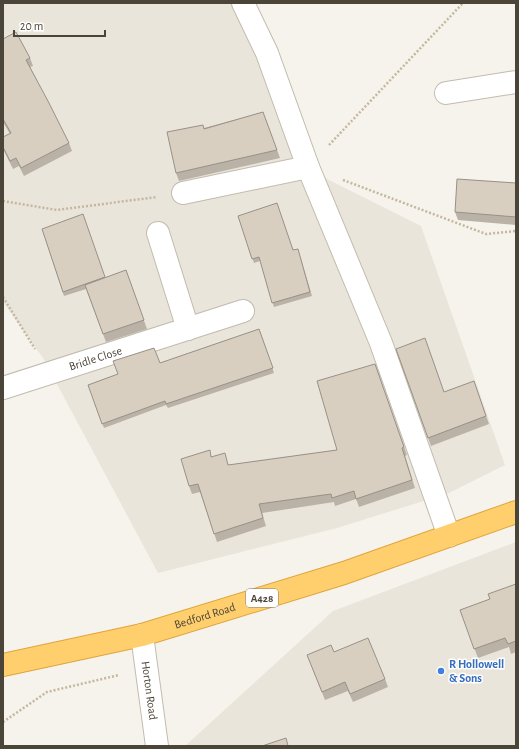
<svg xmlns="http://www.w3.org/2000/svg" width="519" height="749" font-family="'Alegreya Sans',sans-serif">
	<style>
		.residential { fill: #eae5da }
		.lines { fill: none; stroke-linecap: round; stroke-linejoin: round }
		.minor-casing { stroke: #c2bbae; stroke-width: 24 }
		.highway-casing { stroke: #e0a43c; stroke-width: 24 }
		.path { stroke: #c4b79f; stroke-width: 2.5; stroke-dasharray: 2 2; stroke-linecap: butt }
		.minor { stroke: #fff; stroke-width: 22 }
		.highway { stroke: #ffcf6e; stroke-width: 22 }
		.wall { fill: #bab2a6 }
		.building { fill: #d8cfc1; stroke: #979187 }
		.shop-dot { fill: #3f7fe0; stroke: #fff; stroke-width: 1.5 }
		.labels { text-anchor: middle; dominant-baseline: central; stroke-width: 3; stroke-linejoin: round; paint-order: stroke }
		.shield { fill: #fff; stroke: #817c74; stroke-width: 1 }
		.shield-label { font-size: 11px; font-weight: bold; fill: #4b4439 }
		.street-label { font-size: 12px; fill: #4b4439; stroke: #fff }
		.shop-label { font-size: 12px; font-weight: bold; fill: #366cbe; stroke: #fff; text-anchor: start }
	</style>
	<rect width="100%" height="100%" fill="#f6f3ec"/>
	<!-- residential -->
	<g class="residential">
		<polygon points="3,3 240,3 295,157 329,180 421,226 505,465 449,493 337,528 158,573 43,358 3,302"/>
		<polygon points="516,542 516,746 185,746 333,611"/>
	</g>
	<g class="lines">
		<!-- minor casing -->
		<g class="minor-casing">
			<g id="minor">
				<polyline points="243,3 267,53 308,167 381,343 449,536"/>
				<polyline points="446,93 516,82"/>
				<polyline points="183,193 308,167"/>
				<polyline points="158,233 188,329"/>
				<path id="s1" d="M 3,388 L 243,311"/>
				<path id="s2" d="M 142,635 L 157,746"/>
			</g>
		</g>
		<!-- highway casing -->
		<g class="highway-casing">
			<g id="highway">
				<path id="s3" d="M 3,665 L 142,635 L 344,573 L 516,512"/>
			</g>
		</g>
		<!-- path -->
		<g class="path">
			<polyline points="329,145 463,3"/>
			<polyline points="343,180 486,234 516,231"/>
			<polyline points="3,201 57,210 157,197"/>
			<polyline points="3,297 35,349"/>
			<polyline points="3,722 47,692 119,675"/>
		</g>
		<!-- minor -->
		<use href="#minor" class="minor"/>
		<!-- highway -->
		<use href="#highway" class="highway"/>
	</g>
	<!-- wall -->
	<g class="wall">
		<polygon points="3,39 30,58 33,66 30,67 69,143 72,151 24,176 19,166 13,169 3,149 3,137 10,134 3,122"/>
		<polygon points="263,112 280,158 179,181 176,173 204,128"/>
		<polygon points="516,183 516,225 458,220 455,212"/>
		<polygon points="238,216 293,250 298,249 312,296 274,307 260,261 254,263"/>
		<polygon points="42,229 105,278 126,270 147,329 106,342 86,289 64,296"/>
		<polygon points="259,329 274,373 168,408 166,405 104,428 88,385 118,374 160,363"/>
		<polygon points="396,349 444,392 474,381 489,424 431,446"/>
		<polygon points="375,364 407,455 405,456 415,488 359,507 356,499 335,506 334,502 262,513 266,526 217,542 200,492 192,494 189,486 212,457 229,465 337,450"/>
		<polygon points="516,584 516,652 511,654 509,647 478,658 460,610 490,599"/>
		<polygon points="334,652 385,679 388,687 353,702 348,691 325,700 307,655"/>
	</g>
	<!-- building -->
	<g class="building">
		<polygon points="16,32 30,58 26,60 49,103 69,143 21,168 16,158 10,161 3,147 3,137 11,133 3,119 3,39"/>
		<polygon points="263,112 277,150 176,173 167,132 203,125 204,129"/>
		<polygon points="457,179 516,183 516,217 455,212"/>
		<polygon points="277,203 293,250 298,249 310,292 272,303 259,257 252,259 238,216"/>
		<polygon points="83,214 105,277 63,292 42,229"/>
		<polygon points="126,270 144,320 103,334 85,285"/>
		<polygon points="259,329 273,368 166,404 165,401 102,424 88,385 118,374 113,361 154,348 160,363"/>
		<polygon points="425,338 444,392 474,381 486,416 428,438 396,349"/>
		<polygon points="375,364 404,447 402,448 412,480 356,499 354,491 332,498 331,494 259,504 263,518 214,534 198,484 189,486 181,459 210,450 211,457 225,453 228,465 337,450 317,381"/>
		<polygon points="516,584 516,641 508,644 505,638 474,649 460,610 490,599 488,594"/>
		<polygon points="368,638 385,679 350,694 345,682 322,692 307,655 331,645 334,652"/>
		<polygon points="286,738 288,746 262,746"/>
	</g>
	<!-- markers -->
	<circle class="shop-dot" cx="441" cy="671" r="4"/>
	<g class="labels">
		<!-- shield labels -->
		<rect class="shield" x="246" y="589" width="32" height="18" rx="3"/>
		<g class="shield-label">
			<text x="262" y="598">A428</text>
		</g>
		<!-- street labels -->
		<g class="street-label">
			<text stroke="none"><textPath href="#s1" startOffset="97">Bridle Close</textPath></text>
			<text stroke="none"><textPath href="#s3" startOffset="208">Bedford Road</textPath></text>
			<text stroke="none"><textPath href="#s2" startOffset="56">Horton Road</textPath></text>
		</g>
		<!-- shop labels -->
		<g class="shop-label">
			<text x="449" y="664">R Hollowell<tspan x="449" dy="14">&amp; Sons</tspan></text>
		</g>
	</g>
	<!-- border -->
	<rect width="519" height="749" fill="none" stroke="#4b4439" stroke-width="8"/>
	<!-- scale -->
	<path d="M14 30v6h91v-6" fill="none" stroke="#4b4439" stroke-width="2"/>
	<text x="20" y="30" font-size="12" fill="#4b4439" stroke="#ffffff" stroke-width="3" paint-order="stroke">20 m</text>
</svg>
